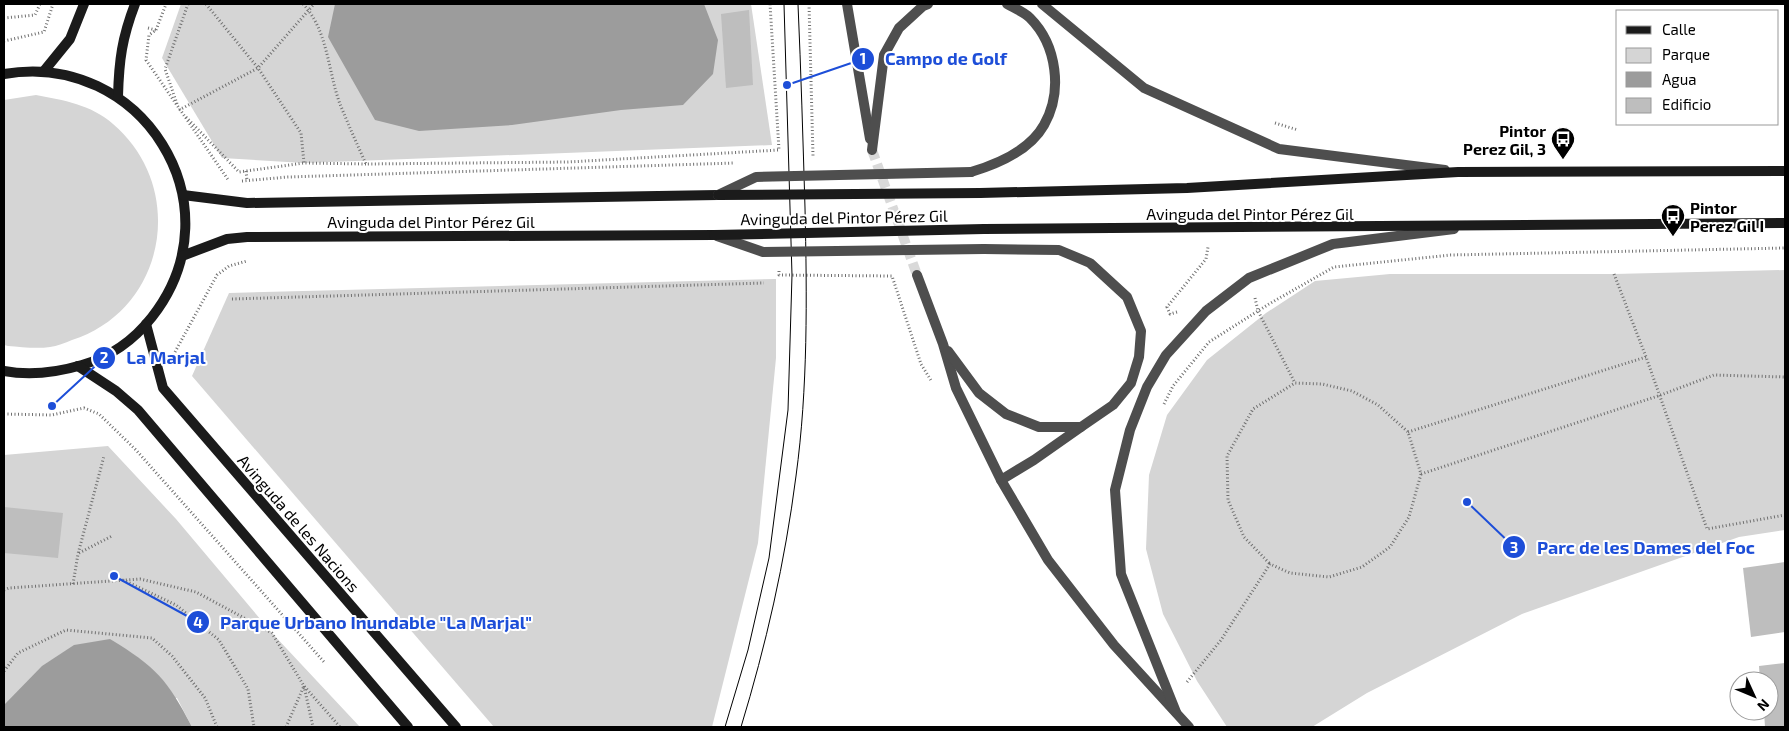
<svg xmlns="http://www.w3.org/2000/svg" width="1789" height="731" font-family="'Exo 2',sans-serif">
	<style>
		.green { fill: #d5d5d5 }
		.water { fill: #9c9c9c }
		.building { fill: #bebebe }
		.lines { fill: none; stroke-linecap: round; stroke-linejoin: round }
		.street-tunnel { stroke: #d9d9d9; stroke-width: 10; stroke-dasharray: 10 5; stroke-linecap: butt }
		.path { stroke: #707070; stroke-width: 3; stroke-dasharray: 1 2.5; stroke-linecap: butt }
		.street { stroke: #4e4e4e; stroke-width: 10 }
		.secondary { stroke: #1b1b1b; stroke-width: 10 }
		.tram { stroke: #000; stroke-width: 1 }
		.street-bridge { stroke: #4e4e4e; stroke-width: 10 }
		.secondary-bridge { stroke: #1b1b1b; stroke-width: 10 }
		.labels { text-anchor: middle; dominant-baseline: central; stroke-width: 4; stroke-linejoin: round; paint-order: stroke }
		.poi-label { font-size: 16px; font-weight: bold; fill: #000; stroke: #fff; text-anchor: end }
		.street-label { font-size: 16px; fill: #000; stroke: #fff }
		.leader { fill: none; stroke: #1d4ed8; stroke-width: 2 }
		.callout-dot { fill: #1d4ed8; stroke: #fff; stroke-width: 2 }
		.mark-label { font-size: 15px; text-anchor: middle; font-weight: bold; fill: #fff }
		.callout-label { font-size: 18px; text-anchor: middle; font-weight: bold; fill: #1d4ed8; stroke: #fff; stroke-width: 4; stroke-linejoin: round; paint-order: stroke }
	</style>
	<rect width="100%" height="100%" fill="#fff"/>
	<!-- green -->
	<g class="green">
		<polygon points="181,4 751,4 772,145 304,163 222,158 162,58"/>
		<path d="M 36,95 C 63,100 92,105 113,124 C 188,188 166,310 72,340 C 65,343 57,346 50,347 C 37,349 21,347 8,346 L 4,345 L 4,100 Z"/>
		<polygon points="1785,270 1785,530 1739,537 1522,614 1367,693 1312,727 1227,727 1197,681 1163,614 1146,549 1149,475 1167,415 1207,360 1266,313 1315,281 1390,274 1614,274"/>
		<polygon points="776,279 776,358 758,543 712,727 494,727 192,376 229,293"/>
		<polygon points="108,446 176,519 272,633 360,727 192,727 177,698 4,705 4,455"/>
	</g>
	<!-- water -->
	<g class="water">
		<polygon points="335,4 704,4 718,40 713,74 683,105 621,110 512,125 419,131 375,120 328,37"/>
		<path d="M 110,639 C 156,667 167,679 192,727 L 4,727 L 4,705 L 42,666 L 74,645 Z"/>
	</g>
	<!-- building -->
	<g class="building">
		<polygon points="749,10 753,85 726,88 721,14"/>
		<polygon points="4,507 63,513 58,558 4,553"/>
		<polygon points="1785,562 1785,632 1751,637 1743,568"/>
		<polygon points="1785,663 1785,727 1765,727 1764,711 1769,711 1769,681 1760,681 1759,666"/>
	</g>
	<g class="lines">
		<!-- street-tunnel -->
		<polyline class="street-tunnel" points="872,150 917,275"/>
		<!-- path -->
		<g class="path">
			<polyline points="206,4 258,68 301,133 304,163"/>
			<path d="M 303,4 C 328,30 328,72 340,104 C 348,124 357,144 366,164 L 568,162 L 779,150 L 770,4"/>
			<polyline points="809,4 813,156"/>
			<polyline points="4,18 35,15 40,4"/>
			<polyline points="148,28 156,30 149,35 146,60 229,181"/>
			<polyline points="156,30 166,4"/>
			<polyline points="4,41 44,32 53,4"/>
			<polyline points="177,104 165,69 188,4"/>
			<polyline points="179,110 258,68 314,4"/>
			<polyline points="186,117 239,172 304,163 366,164"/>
			<polyline points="1275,123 1298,130"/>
			<polyline points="246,171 247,180"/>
			<polyline points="242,181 288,177 735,163"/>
			<polyline points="779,271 779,275 892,276 921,364 932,382"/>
			<polyline points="1614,274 1646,357 1707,529 1785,515"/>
			<polyline points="1255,298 1258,311 1295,383"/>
			<polyline points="232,299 764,283"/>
			<polyline points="1177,312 1170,314 1167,307 1206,259 1208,247"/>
			<polyline points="175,352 217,275 229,266 247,261"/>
			<polyline points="1164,404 1173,386 1209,342 1269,304 1334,267 1451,255 1785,248"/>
			<polyline points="4,414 52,415 84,408 99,414 136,450 325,663"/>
			<polyline points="1408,432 1646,357"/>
			<polyline points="1421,474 1658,396 1714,375 1785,377"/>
			<polyline points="79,553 112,536"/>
			<polyline points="123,580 176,605 219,640 248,689 254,727"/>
			<polyline points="73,584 78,554 104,456"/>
			<polyline points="4,590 9,588 140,579 196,592 272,633 304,686 340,727"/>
			<polyline points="4,671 18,653 66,630 152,638 172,656 205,698 217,727"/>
			<polyline points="1187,682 1221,640 1270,564 1290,573 1329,577 1362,567 1390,547 1409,517 1421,474 1408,432 1378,405 1352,391 1322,384 1295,383 1253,409 1227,456 1228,500 1244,537 1270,564"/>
			<polyline points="304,686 313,727"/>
			<polyline points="286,727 304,686"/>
		</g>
		<!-- street -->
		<g class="street">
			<polyline points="847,4 870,139"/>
			<polyline points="1042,4 1144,88 1279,149 1445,170"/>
			<polyline points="872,150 884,55 899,28 923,6 928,4"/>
			<path d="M 971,172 C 998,164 1030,150 1044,125 C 1063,92 1057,45 1030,18 C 1024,12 1014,8 1007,4"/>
			<polyline points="917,275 943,344 956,388 1001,480 1048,560 1114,645 1189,727"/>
			<polyline points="948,351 979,393 1006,414 1039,427 1081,427 1113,405 1131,383 1139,357 1141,331 1127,297 1090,263 1059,250 984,249"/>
			<polyline points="1001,480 1034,460 1081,427"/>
			<polyline points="1176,712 1121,574 1115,490 1130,430 1147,387 1166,355 1206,311 1249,278 1333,244 1454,229"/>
		</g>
		<!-- secondary -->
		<g class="secondary">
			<polyline points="44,71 70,39 84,4"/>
			<path d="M 4,74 C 141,50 240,205 152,317 C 134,340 110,357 82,365 C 55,373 31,376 4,371"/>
			<path d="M 118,96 C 119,60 122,38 135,4"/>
			<polyline points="980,193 1187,188 1458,172 1785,171"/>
			<polyline points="183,195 247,203 718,195"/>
			<polyline points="984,229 1785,223"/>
			<polyline points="182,256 227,239 247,237 714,235"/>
			<polyline points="146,324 163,388 456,727"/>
			<polyline points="78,366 116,391 138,410 408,727"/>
		</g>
		<!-- tram -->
		<g class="tram">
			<polyline points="725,727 748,650 769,558 788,410 792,275 784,4"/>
			<path d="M 741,727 C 766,645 785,562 796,476 C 808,388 807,297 805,208 C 803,140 801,72 798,4"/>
		</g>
		<!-- street-bridge -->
		<g class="street-bridge">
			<polyline points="718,195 756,177 971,172"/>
			<polyline points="717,236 763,252 984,249"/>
		</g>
		<!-- secondary-bridge -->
		<g class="secondary-bridge">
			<polyline points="718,195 980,193"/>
			<polyline points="714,235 984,229"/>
		</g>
	</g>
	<!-- icons -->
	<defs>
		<g id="bus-pin" transform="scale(1.25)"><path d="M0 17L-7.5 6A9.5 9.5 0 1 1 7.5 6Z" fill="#000" stroke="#fff"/><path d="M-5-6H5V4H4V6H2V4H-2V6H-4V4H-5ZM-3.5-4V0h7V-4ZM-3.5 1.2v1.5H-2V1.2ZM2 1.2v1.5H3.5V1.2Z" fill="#fff"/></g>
	</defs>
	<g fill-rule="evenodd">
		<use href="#bus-pin" x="1563" y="139"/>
		<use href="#bus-pin" x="1673" y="216"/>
	</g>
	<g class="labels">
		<!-- poi labels -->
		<g class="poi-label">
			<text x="1546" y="130">Pintor<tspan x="1546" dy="18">Perez Gil, 3</tspan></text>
			<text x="1690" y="207" text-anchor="start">Pintor<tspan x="1690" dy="18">Perez Gil I</tspan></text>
		</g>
		<!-- street labels -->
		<g class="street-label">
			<text x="1250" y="213">Avinguda del Pintor Pérez Gil</text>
			<text transform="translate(844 217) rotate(-1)">Avinguda del Pintor Pérez Gil</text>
			<text x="431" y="221">Avinguda del Pintor Pérez Gil</text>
			<text transform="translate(299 523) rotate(49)">Avinguda de les Nacions</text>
		</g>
	</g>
	<!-- callouts -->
	<path class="leader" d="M787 85L863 59M52 406L104 358M1467 502L1514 547M114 576L198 622"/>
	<g class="callout-dot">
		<circle cx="787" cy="85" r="5"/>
		<circle cx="52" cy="406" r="5"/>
		<circle cx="1467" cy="502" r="5"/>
		<circle cx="114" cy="576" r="5"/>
		<circle cx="863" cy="59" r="12"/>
		<circle cx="104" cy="358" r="12"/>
		<circle cx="1514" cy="547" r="12"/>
		<circle cx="198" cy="622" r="12"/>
	</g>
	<g class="mark-label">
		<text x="863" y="64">1</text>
		<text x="104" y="363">2</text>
		<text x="1514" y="553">3</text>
		<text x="198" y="628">4</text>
	</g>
	<g class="callout-label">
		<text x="946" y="65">Campo de Golf</text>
		<text x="166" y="364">La Marjal</text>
		<text x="1646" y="554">Parc de les Dames del Foc</text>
		<text x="376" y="629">Parque Urbano Inundable "La Marjal"</text>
	</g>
	<!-- border -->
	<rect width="1789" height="731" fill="none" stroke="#000000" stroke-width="10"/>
	<!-- legend -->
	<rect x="1616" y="10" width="162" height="115" fill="#ffffff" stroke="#999999"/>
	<rect x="1626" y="26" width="25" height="8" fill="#1b1b1b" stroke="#999999"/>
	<text x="1662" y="35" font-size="15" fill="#000000">Calle</text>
	<rect x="1626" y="48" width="25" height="15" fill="#d5d5d5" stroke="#999999"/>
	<text x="1662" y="60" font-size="15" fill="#000000">Parque</text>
	<rect x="1626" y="72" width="25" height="15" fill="#9c9c9c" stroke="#999999"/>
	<text x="1662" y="85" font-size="15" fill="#000000">Agua</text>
	<rect x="1626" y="98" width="25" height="15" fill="#bebebe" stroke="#999999"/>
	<text x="1662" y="110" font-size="15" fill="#000000">Edificio</text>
	<!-- north arrow -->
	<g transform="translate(1754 696) rotate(134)"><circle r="24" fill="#ffffff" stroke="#999999"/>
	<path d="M0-4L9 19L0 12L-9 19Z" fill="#000000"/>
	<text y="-8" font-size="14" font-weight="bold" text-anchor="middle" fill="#000000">N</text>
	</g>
</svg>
